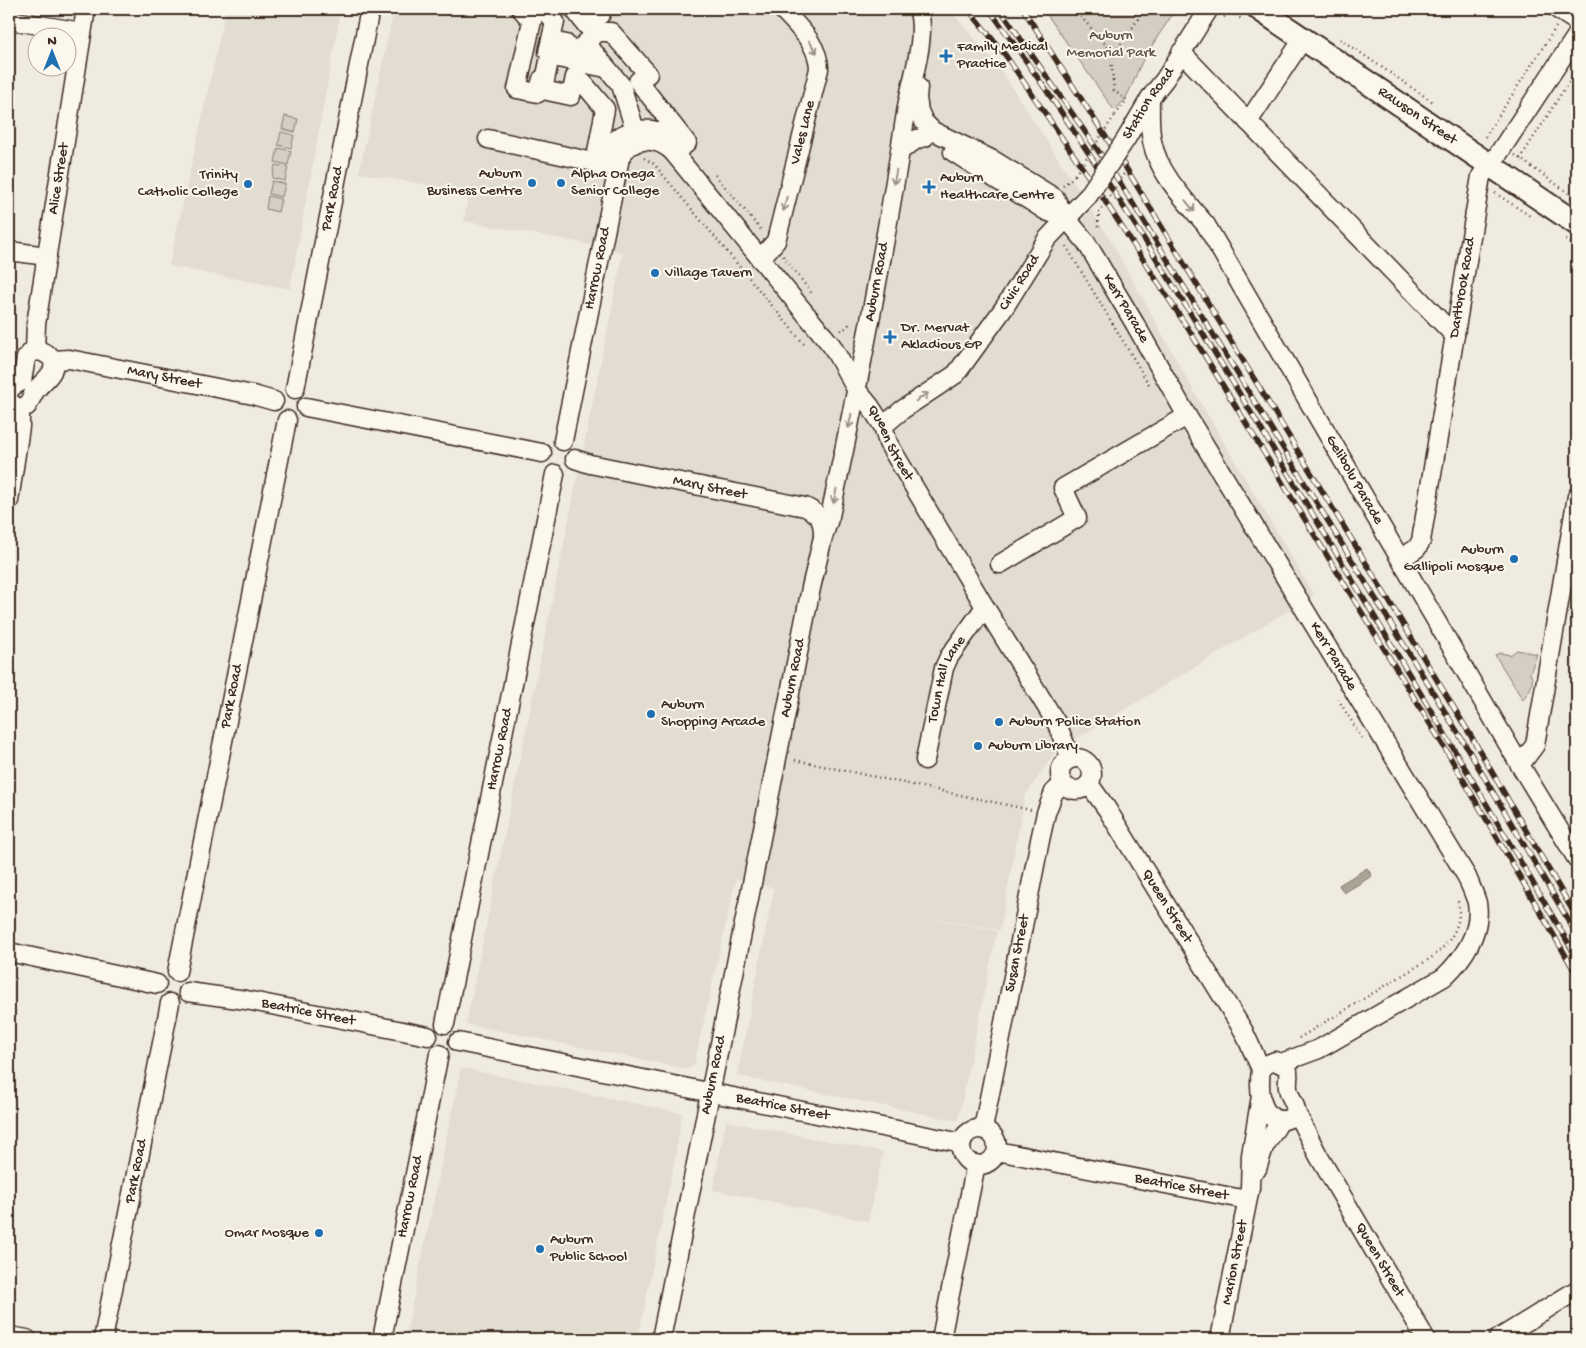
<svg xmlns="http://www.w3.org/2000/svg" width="1586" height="1348" font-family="'Gochi Hand',sans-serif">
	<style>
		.built { fill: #e2dcd1 }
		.green { fill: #d5cec3; stroke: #887c70 }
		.water { fill: #aca397; stroke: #7f7367 }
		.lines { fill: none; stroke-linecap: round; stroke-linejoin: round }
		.minor-casing { stroke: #3b2a1e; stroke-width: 21 }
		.major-casing { stroke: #3b2a1e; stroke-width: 26 }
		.path { stroke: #3b2a1e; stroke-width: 2.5; stroke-dasharray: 1 4; stroke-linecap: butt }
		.minor { stroke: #fbf7ec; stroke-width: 18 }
		.major { stroke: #fbf7ec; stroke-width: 22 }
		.rail-casing { stroke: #3b2a1e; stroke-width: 5.5 }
		.rail { stroke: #fbf7ec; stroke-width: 4; stroke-dasharray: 11; stroke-linecap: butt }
		.minor-bridge-casing { stroke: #3b2a1e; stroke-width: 21; stroke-linecap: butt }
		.path-bridge { stroke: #3b2a1e; stroke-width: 2.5; stroke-dasharray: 1 4; stroke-linecap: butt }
		.minor-bridge { stroke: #fbf7ec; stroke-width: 18 }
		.oneway { stroke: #9b9085 }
		.poi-dot { fill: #1f6fb2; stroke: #fbf7ec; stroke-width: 2 }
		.labels { text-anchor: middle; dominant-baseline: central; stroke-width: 4; stroke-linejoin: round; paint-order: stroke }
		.park-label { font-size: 15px; fill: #625347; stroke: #fbf7ec }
		.poi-label { font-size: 15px; fill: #3b2a1e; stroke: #fbf7ec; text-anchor: start }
		.street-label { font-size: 15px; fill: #3b2a1e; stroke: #fbf7ec }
	</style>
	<rect width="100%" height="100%" fill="#f0ebe0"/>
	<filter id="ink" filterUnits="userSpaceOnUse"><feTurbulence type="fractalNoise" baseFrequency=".02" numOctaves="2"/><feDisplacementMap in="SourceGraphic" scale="10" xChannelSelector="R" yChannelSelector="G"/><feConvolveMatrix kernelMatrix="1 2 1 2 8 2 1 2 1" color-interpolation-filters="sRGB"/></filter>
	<g filter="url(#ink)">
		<!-- built -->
		<g class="built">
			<polygon points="226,9 341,9 290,289 169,266"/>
			<polygon points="394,9 949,9 999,67 1110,239 1193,390 1314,595 1056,751 1025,796 1000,930 913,914 997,931 958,1121 737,1076 774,888 736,879 694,1065 688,1069 466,1024 623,253 577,242 464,221 469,192 359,173"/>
			<polygon points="461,1068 682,1113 675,1159 638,1339 405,1339"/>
			<polygon points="726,1121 883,1152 868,1221 713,1190"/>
		</g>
		<!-- green -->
		<g class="green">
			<path d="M 1043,9 L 1176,9 C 1165,26 1152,44 1142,62 C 1134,77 1129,101 1114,110 Z"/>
			<polygon points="285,116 298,119 295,132 282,129"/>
			<polygon points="281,132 294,135 291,148 278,145"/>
			<polygon points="278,148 291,151 288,165 275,162"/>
			<polygon points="275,165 288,167 285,181 272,178"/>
			<polygon points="272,181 285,184 282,197 269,194"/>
			<polygon points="268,196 281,199 278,212 266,209"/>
			<path d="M 1517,650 L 1537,654 L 1530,673 C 1536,685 1529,690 1523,700 L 1495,655 L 1500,653 L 1510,655 Z"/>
		</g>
		<!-- water -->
		<polygon class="water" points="1367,868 1372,876 1344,893 1339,885"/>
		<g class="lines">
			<!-- minor casing -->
			<g class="minor-casing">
				<g id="minor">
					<polyline points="521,9 532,21 517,89 538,93 542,79"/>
					<polyline points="574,9 587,26 601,14 597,9"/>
					<polyline points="1557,9 1577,22"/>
					<polyline points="9,20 82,32"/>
					<path d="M 598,32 L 611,32 L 648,74 L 638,81 L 687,143 L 682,147 C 677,143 672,138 667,135 C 647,124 617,130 606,151 C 604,155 603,161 601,166 L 595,163 L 605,109 L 580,79 L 575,77 L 571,96 L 543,90 L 553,42 L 566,44 L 565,49 L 577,51 Z"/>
					<polyline points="586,43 621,85 635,130"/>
					<polyline points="548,52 555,22 547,14 552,9"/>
					<polyline points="1181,52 1455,336"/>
					<polyline points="558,58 606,68"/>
					<path id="s1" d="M 918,87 L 917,98 L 919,111 L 924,122 L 933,131 L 993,160 L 1055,198 L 1066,218 L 1086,242 L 1135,324 L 1187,416 L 1467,877 C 1470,885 1475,895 1477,903 C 1482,932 1463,959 1444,977 L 1319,1049 L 1281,1063"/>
					<path id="s2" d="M 1150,98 C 1150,112 1149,126 1152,141 C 1158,173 1185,200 1206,225 L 1520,765 L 1577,859"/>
					<polyline points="1248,122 1303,39"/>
					<polyline points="488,139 607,165"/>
					<path id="s3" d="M 1126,139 L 1150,98 L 1165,79 L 1209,9"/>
					<polyline points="901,150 917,139 925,137"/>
					<polyline points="953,152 1046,211 1066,218"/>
					<polyline points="9,251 47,256"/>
					<path id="s4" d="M 760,259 L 776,241 L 819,69 C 819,44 797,26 782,9"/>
					<path id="s5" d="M 35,351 L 36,324 L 86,9"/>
					<path id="s6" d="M 54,360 L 69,359 L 253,395 L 274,401"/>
					<path id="s7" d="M 295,389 L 370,9"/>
					<path d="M 9,392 L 11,387 L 22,381 L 26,358 L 31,352 L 41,351 L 51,357 C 60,372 43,380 35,391 C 32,396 30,401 27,406 L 17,408 L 9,401"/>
					<polyline points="306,407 542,453"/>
					<path id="s8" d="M 883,426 L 902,410 L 956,374 L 1004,308 L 1047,239 L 1088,196"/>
					<path id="s9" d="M 563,441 L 620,158 C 631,136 657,136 673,152 L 832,346 L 856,389 L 870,406 L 883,426 L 888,443 L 985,607 L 1057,724 L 1071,759"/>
					<path id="s10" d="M 575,459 L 590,464 L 805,507 C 820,514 823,520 823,536"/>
					<polyline points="9,501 20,427 20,408"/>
					<path id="s11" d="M 1401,559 L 1417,548 L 1421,541 L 1481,176 L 1491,165 L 1577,35"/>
					<polyline points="1000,564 1077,518 1063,488 1187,416"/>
					<circle cx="1076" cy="774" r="16"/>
					<path id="s12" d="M 925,760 L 944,668 L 949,657 L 985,607"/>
					<polyline points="1520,765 1535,745 1577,496"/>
					<path id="s13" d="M 1089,784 L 1107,809 L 1243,1030 L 1261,1069"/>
					<polyline points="9,952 157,984"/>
					<path id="s14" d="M 177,972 L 287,420"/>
					<path id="s15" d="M 188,992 L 246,1000 L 428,1036"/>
					<path id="s16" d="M 445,1024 L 555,474"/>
					<path id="s17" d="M 458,1042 L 962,1143"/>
					<path d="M 1275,1061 L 1287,1067 C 1290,1074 1287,1080 1288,1088 C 1289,1097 1296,1103 1296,1112 C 1291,1118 1287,1121 1279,1120 C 1258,1116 1259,1085 1261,1069 L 1265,1065 Z"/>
					<path id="s18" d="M 1296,1112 L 1318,1155 L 1426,1339"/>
					<path id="s19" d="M 983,1129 L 1040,840 L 1046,813 L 1054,792 L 1063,784"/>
					<circle cx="979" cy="1147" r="18"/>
					<path id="s20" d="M 997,1151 L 1247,1200"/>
					<polyline points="1257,1169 1264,1147 1281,1120"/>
					<polyline points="9,1336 27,1339"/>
					<path id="s21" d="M 103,1339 L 170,1003"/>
					<path id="s22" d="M 382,1339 L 439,1054"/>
					<path id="s23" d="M 661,1339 L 811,588 L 823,537 L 830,516 C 859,383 885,248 906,113 C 910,83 928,37 918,9"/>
					<polyline points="941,1339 976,1164"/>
					<path id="s24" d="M 1220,1339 L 1250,1188 L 1251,1155 L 1261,1096"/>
					<polyline points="1498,1339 1577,1290"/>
				</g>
			</g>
			<!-- major casing -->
			<g class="major-casing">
				<g id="major">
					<path id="s25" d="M 1259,9 L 1577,224"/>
				</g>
			</g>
			<!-- path -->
			<g class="path">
				<polyline points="1074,9 1114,54"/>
				<polyline points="1224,17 1230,11 1243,20"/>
				<polyline points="1340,39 1433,102"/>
				<polyline points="1115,115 1127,100 1114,91 1111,59 1145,9"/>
				<polyline points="1485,137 1556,27"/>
				<polyline points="1515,155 1577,199"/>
				<polyline points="644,158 654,164 804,344"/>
				<polyline points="1520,159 1577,69"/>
				<polyline points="715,175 763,232"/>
				<polyline points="1063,186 1075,175"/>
				<polyline points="1495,193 1530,216"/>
				<polyline points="1098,227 1099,213"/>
				<polyline points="1566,240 1577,248"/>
				<polyline points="1066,246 1150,386"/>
				<polyline points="783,256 813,295"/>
				<polyline points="841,330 842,331 849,325 853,327"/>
				<polyline points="1338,699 1363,740"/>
				<polyline points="795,760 1031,810"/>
				<path d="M 1299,1038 L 1431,958 C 1450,943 1463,926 1458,901"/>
			</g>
			<!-- minor -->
			<use href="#minor" class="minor"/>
			<!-- major -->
			<use href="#major" class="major"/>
			<!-- rail casing -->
			<g class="rail-casing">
				<g id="rail">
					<polyline points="968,9 1006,56 1103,198 1189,330 1446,750 1577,975"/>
					<path d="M 989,9 C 1094,153 1186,305 1278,457 C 1379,623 1479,790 1577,958"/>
					<polyline points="1000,9 1119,181 1463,741 1577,935"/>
					<polyline points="1023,9 1126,168 1471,736 1577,918"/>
				</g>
			</g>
			<!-- rail -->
			<use href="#rail" class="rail"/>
			<!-- minor-bridge casing -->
			<g class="minor-bridge-casing">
				<polyline id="minor-bridge" points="1088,196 1126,139"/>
			</g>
			<!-- path-bridge -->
			<g class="path-bridge">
				<polyline points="1075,175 1115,115"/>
				<polyline points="1099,213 1125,172"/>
			</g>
			<!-- minor-bridge -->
			<use href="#minor-bridge" class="minor-bridge"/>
		</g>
		<!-- one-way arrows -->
		<defs><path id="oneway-shaft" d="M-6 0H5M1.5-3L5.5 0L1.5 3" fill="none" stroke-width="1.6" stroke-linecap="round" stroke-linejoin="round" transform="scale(1.25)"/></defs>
		<g class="oneway">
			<use href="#oneway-shaft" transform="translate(813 47) rotate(58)"/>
			<use href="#oneway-shaft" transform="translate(895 177) rotate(101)"/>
			<use href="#oneway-shaft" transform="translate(785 204) rotate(104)"/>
			<use href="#oneway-shaft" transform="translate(1190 206) rotate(51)"/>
			<use href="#oneway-shaft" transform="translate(922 397) rotate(-33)"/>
			<use href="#oneway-shaft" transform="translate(850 421) rotate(101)"/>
			<use href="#oneway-shaft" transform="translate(835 496) rotate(102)"/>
		</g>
	</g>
	<!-- markers -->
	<g class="poi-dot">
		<path d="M943.5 48.5h5v5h5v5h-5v5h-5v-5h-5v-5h5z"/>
		<circle cx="532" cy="183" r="5"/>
		<circle cx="561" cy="183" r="5"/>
		<circle cx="248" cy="184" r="5"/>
		<path d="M926.5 179.5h5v5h5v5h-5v5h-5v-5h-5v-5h5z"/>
		<circle cx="655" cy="273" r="5"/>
		<path d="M887.5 329.5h5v5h5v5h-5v5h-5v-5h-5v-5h5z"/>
		<circle cx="1514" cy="559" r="5"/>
		<circle cx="651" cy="714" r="5"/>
		<circle cx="999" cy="722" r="5"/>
		<circle cx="978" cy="746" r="5"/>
		<circle cx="319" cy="1233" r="5"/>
		<circle cx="540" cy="1249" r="5"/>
	</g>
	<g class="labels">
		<!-- park labels -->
		<g class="park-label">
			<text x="1111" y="36">Auburn<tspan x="1111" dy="17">Memorial Park</tspan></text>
		</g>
		<!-- poi labels -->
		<g class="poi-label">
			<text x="957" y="47">Family Medical<tspan x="957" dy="17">Practice</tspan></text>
			<text x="522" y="174" text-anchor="end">Auburn<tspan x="522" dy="17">Business Centre</tspan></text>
			<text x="571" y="174">Alpha Omega<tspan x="571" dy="17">Senior College</tspan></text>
			<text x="238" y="175" text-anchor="end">Trinity<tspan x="238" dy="17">Catholic College</tspan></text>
			<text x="940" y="178">Auburn<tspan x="940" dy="17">Healthcare Centre</tspan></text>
			<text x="665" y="273">Village Tavern</text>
			<text x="901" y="328">Dr. Mervat<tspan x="901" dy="17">Akladious GP</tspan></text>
			<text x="1504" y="550" text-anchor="end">Auburn<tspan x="1504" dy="17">Gallipoli Mosque</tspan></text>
			<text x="661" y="705">Auburn<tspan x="661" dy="17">Shopping Arcade</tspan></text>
			<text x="1009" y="722">Auburn Police Station</text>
			<text x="988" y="746">Auburn Library</text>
			<text x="309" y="1233" text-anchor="end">Omar Mosque</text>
			<text x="550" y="1240">Auburn<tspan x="550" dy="17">Public School</tspan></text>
		</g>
		<!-- street labels -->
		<g class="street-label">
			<text stroke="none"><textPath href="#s3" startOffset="42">Station Road</textPath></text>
			<text stroke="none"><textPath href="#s25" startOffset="191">Rawson Street</textPath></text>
			<text stroke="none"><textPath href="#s4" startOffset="136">Vales Lane</textPath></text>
			<text stroke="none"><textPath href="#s5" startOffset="174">Alice Street</textPath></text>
			<text stroke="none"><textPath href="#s7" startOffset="194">Park Road</textPath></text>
			<text stroke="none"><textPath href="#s9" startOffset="176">Harrow Road</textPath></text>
			<text stroke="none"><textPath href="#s23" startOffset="1079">Auburn Road</textPath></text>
			<text stroke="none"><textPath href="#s8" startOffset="201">Civic Road</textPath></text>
			<text stroke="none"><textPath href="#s11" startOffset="284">Dartbrook Road</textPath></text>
			<text stroke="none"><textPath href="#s1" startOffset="320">Kerr Parade</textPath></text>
			<text stroke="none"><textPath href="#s6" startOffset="112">Mary Street</textPath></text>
			<text stroke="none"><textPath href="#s9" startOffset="716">Queen Street</textPath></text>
			<text stroke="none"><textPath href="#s2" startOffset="439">Gelibolu Parade</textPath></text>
			<text stroke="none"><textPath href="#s10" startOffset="138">Mary Street</textPath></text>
			<text stroke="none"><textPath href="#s1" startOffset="725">Kerr Parade</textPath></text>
			<text stroke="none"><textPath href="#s23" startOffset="674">Auburn Road</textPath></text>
			<text stroke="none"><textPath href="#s12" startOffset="84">Town Hall Lane</textPath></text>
			<text stroke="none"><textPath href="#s14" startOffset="281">Park Road</textPath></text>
			<text stroke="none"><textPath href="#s16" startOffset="280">Harrow Road</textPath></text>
			<text stroke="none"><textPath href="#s13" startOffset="145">Queen Street</textPath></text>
			<text stroke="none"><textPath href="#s19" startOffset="179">Susan Street</textPath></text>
			<text stroke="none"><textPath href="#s15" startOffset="122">Beatrice Street</textPath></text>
			<text stroke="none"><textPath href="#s23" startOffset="269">Auburn Road</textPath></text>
			<text stroke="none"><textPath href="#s17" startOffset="331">Beatrice Street</textPath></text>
			<text stroke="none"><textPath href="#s21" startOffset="171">Park Road</textPath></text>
			<text stroke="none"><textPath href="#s20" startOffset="188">Beatrice Street</textPath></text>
			<text stroke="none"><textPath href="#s22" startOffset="145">Harrow Road</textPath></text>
			<text stroke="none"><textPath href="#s18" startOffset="170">Queen Street</textPath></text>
			<text stroke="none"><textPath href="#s24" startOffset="78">Marion Street</textPath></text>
		</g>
	</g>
	<!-- margin -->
	<rect width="1586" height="1348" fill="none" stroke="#fbf7ec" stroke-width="30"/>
	<rect x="15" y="15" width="1556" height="1318" fill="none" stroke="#3b2a1e" stroke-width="2" filter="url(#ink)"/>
	<!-- north arrow -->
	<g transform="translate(52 52)"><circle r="24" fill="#fbf7ec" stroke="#aea59a"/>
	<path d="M0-4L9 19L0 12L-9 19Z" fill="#1f6fb2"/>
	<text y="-8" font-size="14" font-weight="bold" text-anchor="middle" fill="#3b2a1e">N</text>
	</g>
</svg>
